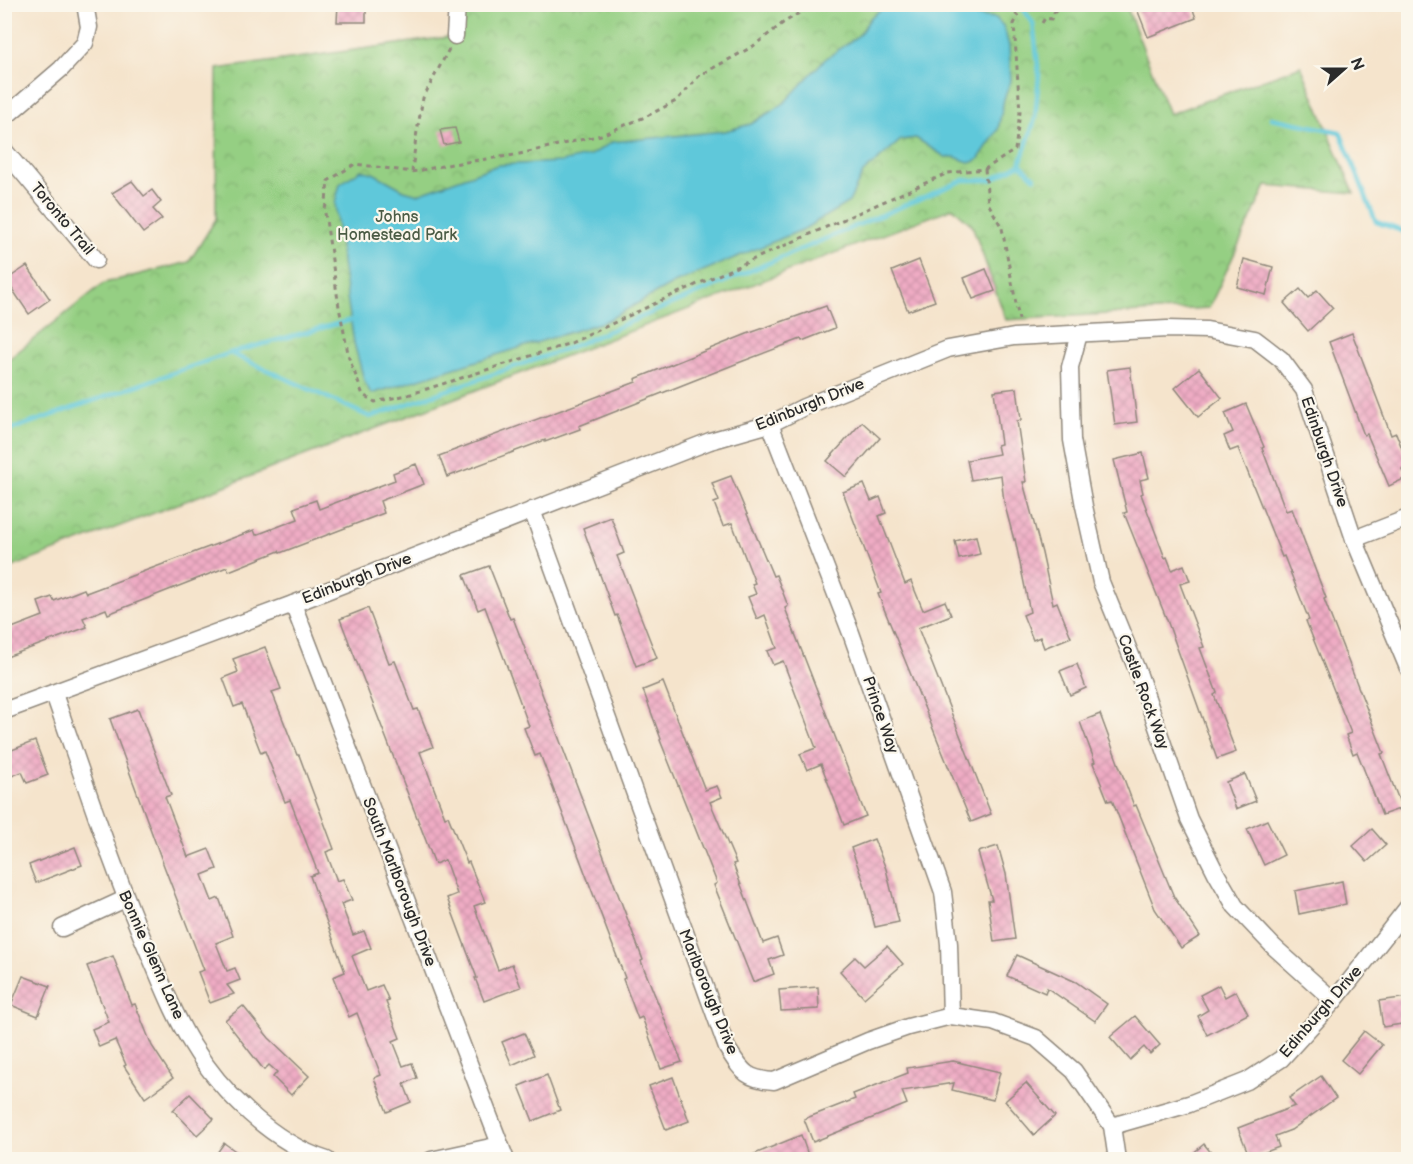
<svg xmlns="http://www.w3.org/2000/svg" width="1413" height="1164" font-family="'Balsamiq Sans',sans-serif">
	<style>
		.park { fill: url(#park-crowns); stroke: #607d57; stroke-width: 1.5 }
		.water { fill: #5fc8da; stroke: #457a82; stroke-width: 1.5 }
		.lines { fill: none; stroke-linecap: round; stroke-linejoin: round }
		.stream { stroke: #5fc8da; stroke-width: 4.5 }
		.building { fill: url(#building-cross-hatch) }
		.minor-casing { stroke: #90887c; stroke-width: 19 }
		.path { stroke: #90887c; stroke-width: 3; stroke-dasharray: 4.5 4.5; stroke-linecap: butt }
		.minor { stroke: #fff; stroke-width: 16 }
		.labels { text-anchor: middle; dominant-baseline: central; stroke-width: 4.5; stroke-linejoin: round; paint-order: stroke }
		.park-label { font-size: 16px; fill: #4b5c45; stroke: #fbf7ec }
		.street-label { font-size: 16px; fill: #2b2b2b; stroke: #fbf7ec }
	</style>
	<defs>
		<pattern id="park-crowns" width="20" height="18" patternUnits="userSpaceOnUse" patternTransform="scale(1.5)"><rect width="20" height="18" fill="#95cf83"/><path d="M2 6a3 3 0 1 1 6 0M12 15a3 3 0 1 1 6 0" fill="none" stroke="#81b271"/></pattern>
		<pattern id="building-cross-hatch" width="8" height="8" patternUnits="userSpaceOnUse" patternTransform="scale(1.5)"><rect width="8" height="8" fill="#efacc4"/><path d="M0 0l8 8M0 8l8-8" fill="none" stroke="#cd94a9"/></pattern>
	</defs>
	<rect width="100%" height="100%" fill="#fbf7ec"/>
	<filter id="ink" filterUnits="userSpaceOnUse"><feTurbulence type="fractalNoise" baseFrequency=".0167" numOctaves="2"/><feDisplacementMap in="SourceGraphic" scale="12" xChannelSelector="R" yChannelSelector="G"/><feConvolveMatrix kernelMatrix="1 2 1 2 8 2 1 2 1" color-interpolation-filters="sRGB"/></filter>
	<filter id="wash" filterUnits="userSpaceOnUse"><feTurbulence type="fractalNoise" baseFrequency=".008" numOctaves="4" result="noise"/><feDisplacementMap in="SourceGraphic" scale="24" xChannelSelector="R" yChannelSelector="G"/><feGaussianBlur stdDeviation="1.35" result="paint"/><feColorMatrix in="noise" values="0 0 0 0 0 0 0 0 0 0 0 0 0 0 0 0 0 1.4 0 .05"/><feComposite in="paint" operator="in"/></filter>
	<g filter="url(#wash)">
		<rect width="100%" height="100%" fill="#f5e4cc"/>
		<!-- park -->
		<polygon class="park" points="463,5 1126,5 1169,114 1301,66 1354,193 1266,186 1209,308 1006,320 972,225 953,208 5,570 5,362 104,283 189,262 216,219 217,69 455,36"/>
		<!-- water -->
		<polygon class="water" points="888,4 996,18 1004,27 1009,46 1011,81 1004,99 998,130 978,160 971,163 955,157 945,157 916,138 901,140 863,173 849,202 804,229 674,283 606,321 371,394 364,380 354,343 343,270 335,203 340,184 361,170 373,173 404,190 418,194 498,165 561,162 591,155 612,142 725,131 751,124 783,104 824,60 859,35 871,17"/>
		<g class="lines">
			<!-- stream -->
			<g class="stream">
				<polyline points="1271,118 1340,132 1376,222 1408,233"/>
				<polyline points="1020,164 1035,178"/>
				<polyline points="230,353 370,417 571,347 964,180 991,180 1020,164 1035,119 1039,74 1033,23 1020,4"/>
				<polyline points="4,432 230,353 351,320"/>
			</g>
		</g>
		<g id="blocks">
			<!-- building -->
			<g class="building">
				<polygon points="338,4 366,4 366,22 337,22"/>
				<polygon points="1149,4 1191,4 1196,18 1148,37 1137,9"/>
				<polygon points="455,128 459,142 444,145 440,130"/>
				<polygon points="132,181 144,196 152,190 161,202 153,209 162,219 143,233 112,193"/>
				<polygon points="1244,259 1273,267 1266,295 1237,287"/>
				<polygon points="919,260 935,301 908,311 892,271"/>
				<polygon points="27,266 50,299 29,314 6,280"/>
				<polygon points="986,269 995,291 973,299 964,278"/>
				<polygon points="1300,289 1308,298 1317,290 1333,308 1308,331 1284,303"/>
				<polygon points="826,306 835,328 802,341 801,339 738,363 579,426 580,429 545,442 545,440 447,477 439,456 636,382 635,379 747,334"/>
				<polygon points="1352,333 1391,435 1396,433 1408,464 1408,466 1402,469 1406,478 1389,486 1367,434 1364,435 1329,342"/>
				<polygon points="1130,367 1137,422 1115,425 1107,370"/>
				<polygon points="1199,368 1222,398 1198,417 1175,388"/>
				<polygon points="1017,388 1021,420 1017,421 1026,482 1023,482 1042,553 1053,604 1057,602 1071,637 1044,648 1040,637 1033,640 1023,615 1030,612 1015,539 1014,540 1004,502 1001,475 971,480 967,460 999,454 997,445 1001,444 994,391"/>
				<polygon points="1246,404 1264,447 1262,448 1286,511 1292,509 1326,598 1324,599 1384,753 1381,754 1402,808 1382,815 1357,752 1353,754 1346,735 1351,733 1306,621 1309,620 1284,556 1282,557 1238,448 1230,451 1224,436 1233,432 1225,413"/>
				<polygon points="862,422 880,438 846,477 827,461"/>
				<polygon points="1143,453 1149,478 1140,480 1143,493 1141,494 1165,558 1167,557 1172,570 1184,565 1190,581 1180,584 1204,647 1200,648 1217,693 1214,695 1236,752 1217,759 1167,620 1124,513 1127,512 1114,460"/>
				<polygon points="416,464 424,484 380,501 384,513 280,553 279,551 229,571 227,567 108,614 106,609 83,618 87,627 4,658 4,631 43,616 38,602 52,597 54,601 84,589 86,593 254,530 256,535 298,519 294,508 316,500 319,509 395,480 393,473"/>
				<polygon points="731,476 773,576 776,575 788,606 785,608 866,816 844,825 821,764 807,770 800,754 816,748 783,661 773,665 767,651 777,648 765,615 757,619 748,597 756,594 752,584 755,583 732,523 723,526 714,503 719,501 712,483"/>
				<polygon points="864,484 871,501 880,497 886,513 879,516 905,584 911,581 923,610 945,601 951,615 918,628 991,814 971,822 891,626 878,594 881,593 843,492"/>
				<polygon points="611,517 624,553 617,556 657,658 636,666 617,615 615,616 583,528"/>
				<polygon points="976,536 980,554 959,559 955,541"/>
				<polygon points="489,566 510,619 513,618 532,667 643,960 641,961 682,1062 661,1069 642,1017 638,1019 623,979 625,978 540,754 535,756 524,728 529,726 485,607 478,610 464,575"/>
				<polygon points="368,608 389,663 395,661 414,710 418,709 433,747 420,752 445,817 448,816 467,863 469,862 485,902 474,906 498,970 512,964 521,987 484,1001 475,978 477,978 447,898 457,894 445,860 435,864 340,619"/>
				<polygon points="265,647 281,689 272,692 297,755 299,755 334,849 326,852 337,881 343,879 352,900 341,904 353,935 364,931 371,948 352,956 366,991 382,985 389,1001 386,1002 400,1038 393,1041 403,1066 412,1063 417,1078 404,1084 411,1102 387,1112 374,1078 381,1075 357,1013 349,1017 333,977 345,972 310,876 318,873 290,800 285,802 265,751 261,753 242,704 234,707 223,678 238,672 233,659"/>
				<polygon points="1077,664 1086,688 1070,695 1060,671"/>
				<polygon points="663,682 705,790 717,786 722,797 710,802 736,863 733,864 763,943 777,938 783,955 769,960 774,974 753,982 714,885 717,883 660,740 661,739 643,690"/>
				<polygon points="138,709 171,795 165,797 188,857 209,849 217,869 202,875 212,901 219,898 233,936 216,943 227,971 235,968 240,980 227,985 234,994 210,1003 198,972 204,970 164,866 110,719"/>
				<polygon points="1100,714 1134,806 1136,805 1174,897 1200,936 1181,948 1155,909 1112,800 1108,801 1093,763 1095,762 1080,722"/>
				<polygon points="35,741 48,775 27,783 22,772 4,779 4,753"/>
				<polygon points="1245,774 1256,801 1236,809 1226,782"/>
				<polygon points="1267,820 1284,855 1264,865 1247,829"/>
				<polygon points="1372,829 1386,845 1367,862 1353,846"/>
				<polygon points="874,839 886,869 899,922 875,927 864,883 851,848"/>
				<polygon points="998,846 1006,874 1015,939 994,942 988,900 992,900 978,852"/>
				<polygon points="75,847 82,865 36,883 29,865"/>
				<polygon points="1342,881 1346,904 1299,914 1295,891"/>
				<polygon points="887,946 903,964 864,998 840,971 855,957 864,966"/>
				<polygon points="1017,955 1076,982 1107,1004 1095,1021 1047,988 1045,993 1007,976"/>
				<polygon points="113,956 132,1005 135,1004 152,1046 173,1078 145,1098 124,1066 126,1065 115,1040 99,1047 92,1029 109,1022 87,966"/>
				<polygon points="23,976 50,986 38,1016 11,1005"/>
				<polygon points="1219,985 1225,997 1236,991 1248,1014 1207,1035 1198,1016 1208,1010 1200,995"/>
				<polygon points="818,987 819,1009 781,1011 779,990"/>
				<polygon points="1408,997 1408,1023 1383,1027 1379,1001"/>
				<polygon points="243,1006 269,1038 309,1076 291,1095 273,1077 277,1072 269,1065 264,1070 225,1020"/>
				<polygon points="1135,1016 1160,1045 1150,1054 1144,1047 1130,1060 1110,1037"/>
				<polygon points="1364,1031 1382,1045 1358,1074 1341,1060"/>
				<polygon points="524,1033 534,1055 512,1065 502,1042"/>
				<polygon points="953,1061 1000,1072 993,1100 952,1090 954,1083 902,1091 907,1104 813,1142 804,1119 855,1099 853,1094 908,1073 907,1068"/>
				<polygon points="547,1075 560,1110 533,1121 519,1086"/>
				<polygon points="1321,1076 1336,1098 1291,1130 1275,1136 1279,1147 1250,1158 1238,1128 1295,1106 1289,1098"/>
				<polygon points="673,1077 689,1121 666,1130 649,1086"/>
				<polygon points="1026,1083 1055,1116 1034,1135 1005,1101"/>
				<polygon points="190,1094 214,1119 197,1135 173,1110"/>
				<polygon points="801,1135 808,1155 797,1160 740,1160"/>
				<polygon points="224,1143 248,1160 212,1160"/>
				<polygon points="1204,1144 1217,1160 1185,1160"/>
			</g>
		</g>
	</g>
	<g filter="url(#ink)">
		<use href="#blocks" fill-opacity="0" stroke="#90887c" stroke-width="1.5"/>
		<g class="lines">
			<!-- minor casing -->
			<g class="minor-casing">
				<g id="minor">
					<polyline points="455,36 457,4"/>
					<polyline points="4,118 61,69 85,43 89,27 85,4"/>
					<polyline points="4,150 96,260"/>
					<polyline points="1079,334 1070,367 1072,440 1084,506 1101,582 1139,675 1189,819 1216,873 1235,906 1274,947 1334,1001"/>
					<polyline points="770,424 851,633 943,892 949,944 951,1016"/>
					<path d="M 532,510 L 727,1048 C 742,1071 745,1079 774,1081 L 868,1041 L 908,1027 L 951,1016 L 993,1022 L 1036,1038 L 1074,1071 L 1112,1126 L 1117,1160"/>
					<polyline points="1354,539 1408,518"/>
					<polyline points="293,604 506,1160"/>
					<path d="M 54,694 C 85,782 113,871 151,958 C 163,986 175,1017 192,1044 C 220,1091 273,1143 327,1160"/>
					<polyline points="4,711 293,604 710,441 770,424 804,407 948,349 1014,337 1167,329 1207,330 1255,339 1281,359 1304,390 1354,539 1408,668"/>
					<polyline points="62,928 125,899"/>
					<polyline points="1112,1126 1189,1104 1247,1081 1281,1059 1334,1001 1408,907"/>
					<polyline points="431,1160 500,1145"/>
				</g>
			</g>
			<!-- path -->
			<g class="path">
				<polyline points="1042,23 1045,18 1051,19 1057,7 1055,4"/>
				<polyline points="449,49 423,98 416,137 412,172 355,164 328,181 325,213 339,307 349,358 363,395 375,402 411,394 571,343 673,295 948,173 985,169 1015,150 1020,112 1014,24 1018,16 1005,4"/>
				<polyline points="985,169 988,203 1002,228 1019,320"/>
				<polyline points="412,172 452,164 515,155 601,135 645,117 676,101 700,75 752,47 783,23 814,4"/>
			</g>
			<!-- minor -->
			<use href="#minor" class="minor"/>
		</g>
	</g>
	<g class="labels">
		<!-- park labels -->
		<g class="park-label">
			<text x="397" y="217">Johns<tspan x="397" dy="18">Homestead Park</tspan></text>
		</g>
		<!-- street labels -->
		<g class="street-label">
			<text transform="translate(62 219) rotate(50)">Toronto Trail</text>
			<text transform="translate(810 405) rotate(-22)">Edinburgh Drive</text>
			<text transform="translate(1324 452) rotate(71)">Edinburgh Drive</text>
			<text transform="translate(357 579) rotate(-21)">Edinburgh Drive</text>
			<text transform="translate(1143 692) rotate(70)">Castle Rock Way</text>
			<text transform="translate(880 715) rotate(71)">Prince Way</text>
			<text transform="translate(399 882) rotate(69)">South Marlborough Drive</text>
			<text transform="translate(151 955) rotate(66)">Bonnie Glenn Lane</text>
			<text transform="translate(708 992) rotate(68)">Marlborough Drive</text>
			<text transform="translate(1321 1012) rotate(-49)">Edinburgh Drive</text>
		</g>
	</g>
	<!-- margin -->
	<rect width="1413" height="1164" fill="none" stroke="#fbf7ec" stroke-width="24"/>
	<!-- north arrow -->
	<g transform="translate(1344 69) rotate(69)" stroke="#fbf7ec" stroke-width="4.5" paint-order="stroke">
	<path d="M0-4.5L10 22L0 15L-10 22Z" fill="#2b2b2b"/>
	<text y="-9" font-size="16" font-weight="bold" text-anchor="middle" fill="#2b2b2b">N</text>
	</g>
</svg>
